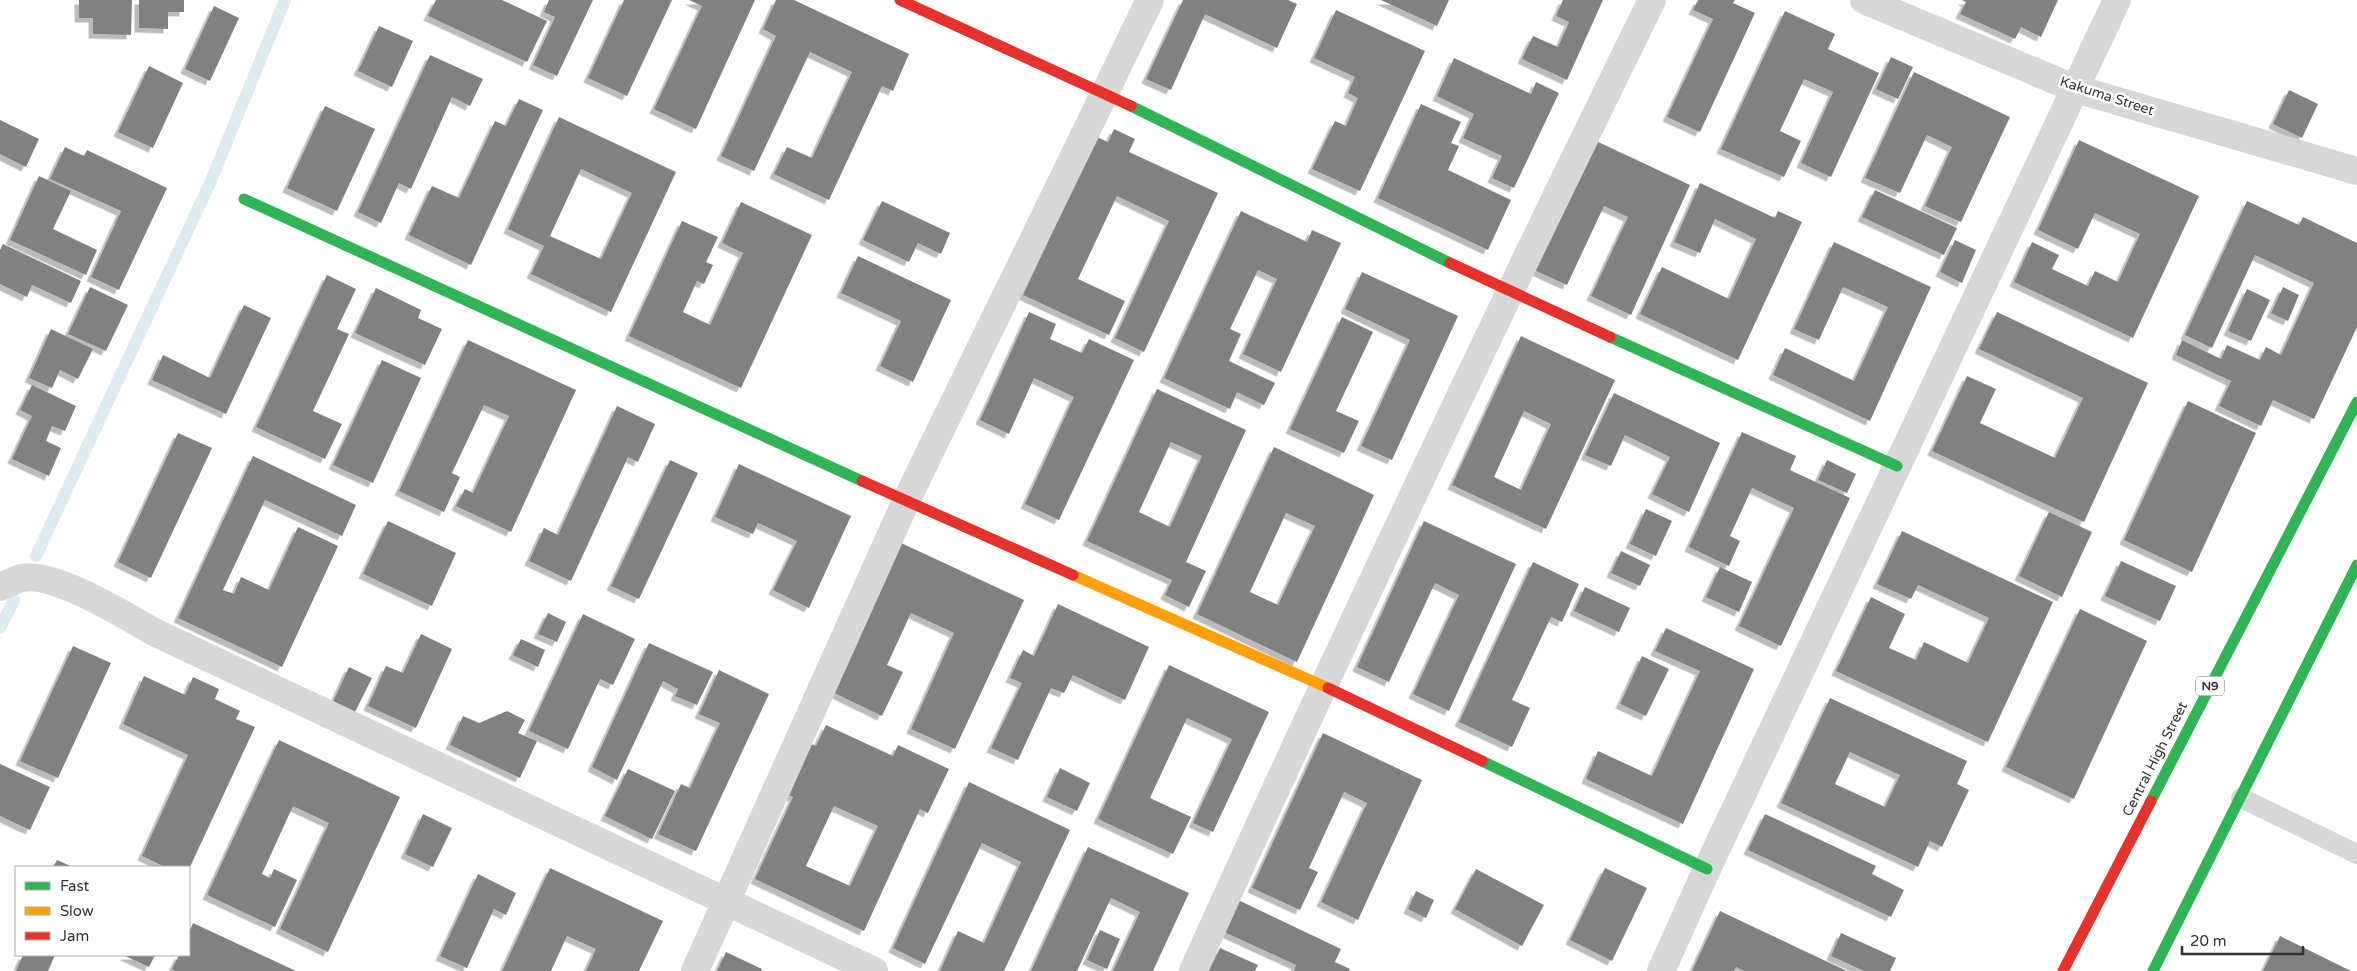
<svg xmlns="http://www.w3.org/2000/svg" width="2357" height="971" font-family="'Varela Round',sans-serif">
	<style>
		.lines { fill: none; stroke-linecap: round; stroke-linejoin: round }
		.stream { stroke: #ddebf3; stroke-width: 12 }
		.building { fill: #818181; fill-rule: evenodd; filter: url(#shadow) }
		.lane { stroke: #d7d7d7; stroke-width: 20 }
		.street { stroke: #d7d7d7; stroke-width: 28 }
		.fast { stroke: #30b455; stroke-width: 11 }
		.slow { stroke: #ff9f0a; stroke-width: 11 }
		.jam { stroke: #e5322d; stroke-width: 11 }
		.labels { text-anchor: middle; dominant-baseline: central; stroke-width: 5; stroke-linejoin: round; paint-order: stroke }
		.shield { fill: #fff; stroke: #707070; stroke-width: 1 }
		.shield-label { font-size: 12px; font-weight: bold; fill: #333 }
		.street-label { font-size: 14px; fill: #333; stroke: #fff }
	</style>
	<defs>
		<filter id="shadow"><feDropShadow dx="-4.5" dy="4.5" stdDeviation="0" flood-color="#0004"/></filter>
	</defs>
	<rect width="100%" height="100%" fill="#fff"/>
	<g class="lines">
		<!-- stream -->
		<g class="stream">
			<polyline points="36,556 210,183 285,0"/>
			<polyline points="0,628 14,600"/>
		</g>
	</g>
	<!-- building -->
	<g class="building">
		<polygon points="79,0 132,0 131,35 93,34 93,18 79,18"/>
		<polygon points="139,0 184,0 184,12 168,12 168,29 139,28"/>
		<polygon points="436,0 502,0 547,21 527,62 428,16"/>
		<polygon points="549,0 593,0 557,76 533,65 555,17 544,12"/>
		<polygon points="624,0 672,0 627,96 588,78"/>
		<polygon points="689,0 755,0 696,129 654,109 702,6"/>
		<polygon points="776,0 794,0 909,54 893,91 882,86 829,200 774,174 787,147 812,158 852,72 810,52 754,171 721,156 776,36 763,29"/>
		<polygon points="1183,0 1288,0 1297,4 1277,48 1205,14 1171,90 1146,79"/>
		<polygon points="1381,0 1449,0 1437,26"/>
		<polygon points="1563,0 1603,0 1567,80 1522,59 1533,36 1558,47 1569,22 1556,16"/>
		<polygon points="1698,0 1735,0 1733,3 1755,13 1700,132 1667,117 1713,19 1693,10"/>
		<polygon points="1962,0 2058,0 2041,37 2021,27 2015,39 1960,14 1966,2"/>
		<polygon points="214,6 239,18 210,81 185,69"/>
		<polygon points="1336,10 1425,51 1360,191 1312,169 1335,121 1346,126 1358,98 1348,93 1355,77 1314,58"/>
		<polygon points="1785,11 1835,34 1828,49 1879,73 1831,177 1801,163 1833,92 1804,79 1780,131 1801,141 1784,177 1721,149"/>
		<polygon points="379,26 413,41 392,87 358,71"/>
		<polygon points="430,55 483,79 470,106 452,97 411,189 399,183 381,223 358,212"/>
		<polygon points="1891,57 1913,67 1898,99 1876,89"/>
		<polygon points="1454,58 1531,94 1536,82 1559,93 1514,188 1492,178 1502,156 1463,138 1474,114 1437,96"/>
		<polygon points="149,66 183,83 153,148 118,132"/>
		<polygon points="1914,72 2010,117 1961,222 1925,206 1952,147 1927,135 1900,193 1865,178"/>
		<polygon points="2289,90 2318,104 2302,138 2273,124"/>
		<polygon points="519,99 543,110 471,265 409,235 432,186 459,198 495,121 506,126"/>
		<polygon points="1421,104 1461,122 1451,143 1459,146 1448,170 1511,200 1488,250 1378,198"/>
		<polygon points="325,106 375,129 337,211 287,188"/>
		<path d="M 559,117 L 676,172 L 611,312 L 531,274 L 544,246 L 508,229 ZM 581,169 L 632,193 L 601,259 L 550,236 Z"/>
		<polygon points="0,120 39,139 26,167 0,154"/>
		<polygon points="1114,129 1135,139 1129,152 1218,193 1144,352 1115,338 1169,221 1117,196 1078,279 1125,301 1109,335 1023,295 1097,137 1108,142"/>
		<polygon points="1594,140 1690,185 1631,315 1591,296 1628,217 1604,206 1567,285 1534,270"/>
		<polygon points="2079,140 2199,196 2133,338 2014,282 2032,242 2059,255 2052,269 2088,286 2095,271 2118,282 2140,234 2095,213 2078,249 2038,230"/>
		<polygon points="65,147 84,156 87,150 167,188 119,290 91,277 121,211 50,179"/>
		<polygon points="39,176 71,191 53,229 97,250 86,275 10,240"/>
		<polygon points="1700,183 1775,218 1778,211 1802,222 1738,360 1640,314 1662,267 1729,299 1756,239 1715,219 1700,253 1674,242"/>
		<polygon points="1875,190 1957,228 1944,255 1862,217"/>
		<polygon points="882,201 950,233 941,254 918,243 909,262 863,240"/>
		<polygon points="2247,201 2299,225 2303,217 2357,243 2357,327 2314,419 2273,400 2261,426 2219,406 2231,381 2176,355 2182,340 2221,359 2227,345 2260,360 2266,347 2281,355 2314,283 2255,255 2212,348 2185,335"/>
		<polygon points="741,202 812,235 741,388 629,336 682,221 718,237 706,262 713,265 704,284 697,281 683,312 710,325 743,253 722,243"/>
		<polygon points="1241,211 1307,242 1312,230 1341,243 1281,372 1243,354 1277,279 1258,270 1230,329 1241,334 1229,361 1275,383 1264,405 1237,392 1230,409 1164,378"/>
		<polygon points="1955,240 1976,250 1962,283 1940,272"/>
		<polygon points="1834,242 1931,287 1870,421 1773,375 1785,348 1854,381 1888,307 1843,287 1819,340 1794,329"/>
		<polygon points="3,244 81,281 71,303 32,285 27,297 0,284 0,250"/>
		<polygon points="858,256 951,300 913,382 880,366 901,321 841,293"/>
		<polygon points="1362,272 1458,316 1392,460 1361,446 1410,340 1345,309"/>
		<polygon points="327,275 356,289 337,329 349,334 313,411 342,424 325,459 256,427"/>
		<polygon points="90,287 128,305 106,351 68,334"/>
		<polygon points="2283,287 2299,295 2288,321 2271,313"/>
		<polygon points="376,288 421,310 418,318 442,329 425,365 355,333"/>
		<polygon points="2247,289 2270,300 2251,341 2228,331"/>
		<polygon points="244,305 271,318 226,414 152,380 163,355 210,378"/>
		<polygon points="1029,312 1056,324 1050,339 1082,353 1089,339 1134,360 1059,520 1025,504 1074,397 1034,378 1009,434 980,420"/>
		<polygon points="1997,312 2148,383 2084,522 1932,451 1967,376 1996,389 1980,423 2055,458 2083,398 1979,349"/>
		<polygon points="1342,317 1373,332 1336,411 1359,421 1344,453 1290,429"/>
		<polygon points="51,329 93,349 78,379 60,370 52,388 29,378"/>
		<path d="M 1521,336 L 1615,380 L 1546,529 L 1452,485 ZM 1524,411 L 1551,424 L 1521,490 L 1494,477 Z"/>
		<polygon points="468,340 576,390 511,532 456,506 465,489 473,493 509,416 484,405 452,473 460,477 444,512 399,491"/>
		<polygon points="382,360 421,378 373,483 333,465"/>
		<polygon points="32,385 76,406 65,431 52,426 46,441 61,448 49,476 12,459 32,416 20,410"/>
		<path d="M 1157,389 L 1246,430 L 1186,562 L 1206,571 L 1189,607 L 1165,595 L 1172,580 L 1087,541 ZM 1171,442 L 1202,456 L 1170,527 L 1139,512 Z"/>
		<polygon points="1614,393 1720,443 1689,512 1652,494 1670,457 1625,435 1611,466 1585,455"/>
		<polygon points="2188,401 2256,433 2192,572 2124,540"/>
		<polygon points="617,406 655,424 638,462 628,457 571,581 529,561 544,528 558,535"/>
		<polygon points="1742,432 1796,456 1790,470 1850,498 1781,646 1739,626 1794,508 1752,488 1730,536 1740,541 1729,566 1689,547"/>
		<polygon points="178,433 212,448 151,578 118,562"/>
		<path d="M 1274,447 L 1374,495 L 1297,662 L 1197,614 ZM 1286,513 L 1315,526 L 1278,605 L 1250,592 Z"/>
		<polygon points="253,456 356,505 342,536 265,500 223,590 234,594 241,577 269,590 298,527 338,546 282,667 178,618"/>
		<polygon points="670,460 698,473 639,599 611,586"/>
		<polygon points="1827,460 1856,474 1847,493 1818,480"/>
		<polygon points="739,464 851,516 809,608 773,590 797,541 758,523 753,534 715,517"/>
		<polygon points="1646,509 1672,521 1656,556 1630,544"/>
		<polygon points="2049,512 2092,532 2062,597 2019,576"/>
		<polygon points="388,521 456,553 432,606 363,574"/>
		<polygon points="1424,521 1516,564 1449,711 1413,694 1459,595 1435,583 1389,682 1357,667"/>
		<polygon points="1902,531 2053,602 1988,742 1836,671 1871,597 1905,614 1889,648 1916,660 1924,642 1968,663 1989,618 1918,585 1911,599 1877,584"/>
		<polygon points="899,542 1024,600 955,749 911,729 954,633 911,613 887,665 903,672 882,716 830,691"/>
		<polygon points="1621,551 1650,565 1640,586 1611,573"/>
		<polygon points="2121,561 2176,586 2160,621 2105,596"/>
		<polygon points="1533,562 1579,584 1562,622 1551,617 1512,700 1530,708 1512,747 1459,722"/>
		<polygon points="1720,567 1752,582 1739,612 1706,597"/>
		<polygon points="1585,587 1630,608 1619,632 1574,611"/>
		<polygon points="1058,604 1149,647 1125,700 1073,675 1064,693 1051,688 1018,760 991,748 1022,683 1010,678 1023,650 1034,656"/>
		<polygon points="2080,609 2147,641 2074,799 2006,767"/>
		<polygon points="548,613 566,622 557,642 538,634"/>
		<polygon points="583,614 635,639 613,685 600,679 568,749 529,731"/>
		<polygon points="1666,628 1754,669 1683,824 1586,779 1598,751 1652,776 1700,671 1655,651"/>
		<polygon points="421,634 452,649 416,728 368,706 386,666 403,673"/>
		<polygon points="521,639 545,650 538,667 513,655"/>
		<polygon points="649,643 713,672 697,705 675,696 678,689 663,681 617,780 592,767"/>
		<polygon points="73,646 111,663 58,778 20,761"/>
		<polygon points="1642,656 1669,669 1646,716 1620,704"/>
		<polygon points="1169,665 1269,712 1213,832 1193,823 1232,739 1187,718 1150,798 1191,817 1173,854 1098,819"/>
		<polygon points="349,667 372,678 355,712 333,702"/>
		<polygon points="719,670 769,694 696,851 658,834 681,784 690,788 720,723 699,714"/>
		<polygon points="144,676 185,695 193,677 219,689 215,699 240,711 236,719 255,727 190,867 165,867 142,856 188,755 123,724"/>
		<path d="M 1830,698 L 1967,761 L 1957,784 L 1969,790 L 1942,847 L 1930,841 L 1918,867 L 1781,803 ZM 1850,752 L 1900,775 L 1885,807 L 1835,784 Z"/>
		<polygon points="507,711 525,720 518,733 537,741 520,778 450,745 463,716 479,723"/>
		<path d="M 826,725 L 893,756 L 898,745 L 949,769 L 928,813 L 920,809 L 864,931 L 755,879 L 793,797 L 786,794 L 809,743 L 816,746 ZM 834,806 L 878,826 L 850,886 L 806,866 Z"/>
		<polygon points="1323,733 1422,780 1358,920 1321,902 1367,803 1344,792 1309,868 1318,872 1300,910 1252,888"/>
		<polygon points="279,740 400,797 328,952 280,929 329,823 293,806 262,874 270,878 274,869 297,880 275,927 207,895"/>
		<polygon points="0,764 50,787 30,830 0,816"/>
		<polygon points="1060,768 1090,783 1077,811 1047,797"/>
		<polygon points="628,769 675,791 652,839 605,816"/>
		<polygon points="969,782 1070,830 1004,971 940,971 958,931 984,943 1021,862 982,843 925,964 893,948"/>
		<polygon points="423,814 452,828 433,867 405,854"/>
		<polygon points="1765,814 1876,866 1872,874 1904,890 1891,917 1748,850"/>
		<polygon points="1088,847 1189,893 1153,971 1113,971 1140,912 1111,898 1077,971 1031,971"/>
		<polygon points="57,860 73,867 53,867"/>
		<polygon points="550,868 663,921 639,971 586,971 596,949 567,936 551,971 502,971"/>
		<polygon points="1605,868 1647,888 1612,961 1570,940"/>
		<polygon points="1476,869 1544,905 1522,946 1455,909"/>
		<polygon points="478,874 516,893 506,915 494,909 467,968 440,956"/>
		<polygon points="1416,891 1434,900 1426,918 1408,909"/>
		<polygon points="1238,900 1341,949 1335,962 1350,969 1349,971 1294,971 1296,965 1224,932"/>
		<polygon points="1720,911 1847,971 1744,971 1736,967 1734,971 1692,971"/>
		<polygon points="193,923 296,971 175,971 172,969 179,955 189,955 189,933"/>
		<polygon points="1100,930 1120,939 1107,969 1087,960"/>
		<polygon points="1841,933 1896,958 1890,971 1864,971 1831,956"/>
		<polygon points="2280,936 2351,971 2263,971"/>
		<polygon points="1220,948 1258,965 1255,971 1209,971"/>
		<polygon points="726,952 762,969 761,971 717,971"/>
		<polygon points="23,955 55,955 48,971 16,971"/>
		<polygon points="123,955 155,955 149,967"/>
	</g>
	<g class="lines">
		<!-- lane -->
		<polyline class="lane" points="2241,798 2357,854"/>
		<!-- street -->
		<g class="street">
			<polyline points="1864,0 2076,89 2357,171"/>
			<path d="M 0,587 C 7,584 14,580 22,578 C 54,571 127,617 156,633 L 874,971"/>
			<polyline points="695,971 906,501 1150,0"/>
			<path d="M 1193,971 C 1340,645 1494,322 1652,0"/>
			<polyline points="1661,971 1707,869 2117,0"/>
		</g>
		<!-- fast -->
		<g class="fast">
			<polyline points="1131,106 1450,263"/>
			<polyline points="244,199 862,481"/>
			<polyline points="1610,337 1897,466"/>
			<polyline points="1482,761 1707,869"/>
			<polyline points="2151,801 2357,402"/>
			<polyline points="2153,971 2357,565"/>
		</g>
		<!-- slow -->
		<polyline class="slow" points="1073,575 1328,688"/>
		<!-- jam -->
		<g class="jam">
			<polyline points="900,0 1131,106"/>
			<polyline points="1450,263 1610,337"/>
			<polyline points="862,481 1073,575"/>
			<polyline points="1328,688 1482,761"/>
			<polyline points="2063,971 2151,801"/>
		</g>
	</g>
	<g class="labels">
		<!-- shield labels -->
		<rect class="shield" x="2196" y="676.5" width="28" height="19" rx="4"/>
		<g class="shield-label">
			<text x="2210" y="686">N9</text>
		</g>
		<!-- street labels -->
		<g class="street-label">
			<text transform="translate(2107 96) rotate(18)">Kakuma Street</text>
			<text transform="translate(2155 759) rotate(-63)">Central High Street</text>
		</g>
	</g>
	<!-- legend -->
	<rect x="15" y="866" width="175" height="90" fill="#ffffff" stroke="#adadad"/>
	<rect x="25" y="882" width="25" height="8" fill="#30b455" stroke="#adadad"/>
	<text x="60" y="891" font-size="15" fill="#333333">Fast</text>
	<rect x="25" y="907" width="25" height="8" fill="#ff9f0a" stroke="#adadad"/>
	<text x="60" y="916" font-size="15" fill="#333333">Slow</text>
	<rect x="25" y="932" width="25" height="8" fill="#e5322d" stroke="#adadad"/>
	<text x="60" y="941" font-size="15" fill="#333333">Jam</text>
	<!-- scale -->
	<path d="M2182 946v8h121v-8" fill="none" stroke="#333333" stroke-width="2.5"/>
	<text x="2190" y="946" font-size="15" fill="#333333" stroke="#ffffff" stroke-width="4" paint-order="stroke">20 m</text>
</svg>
